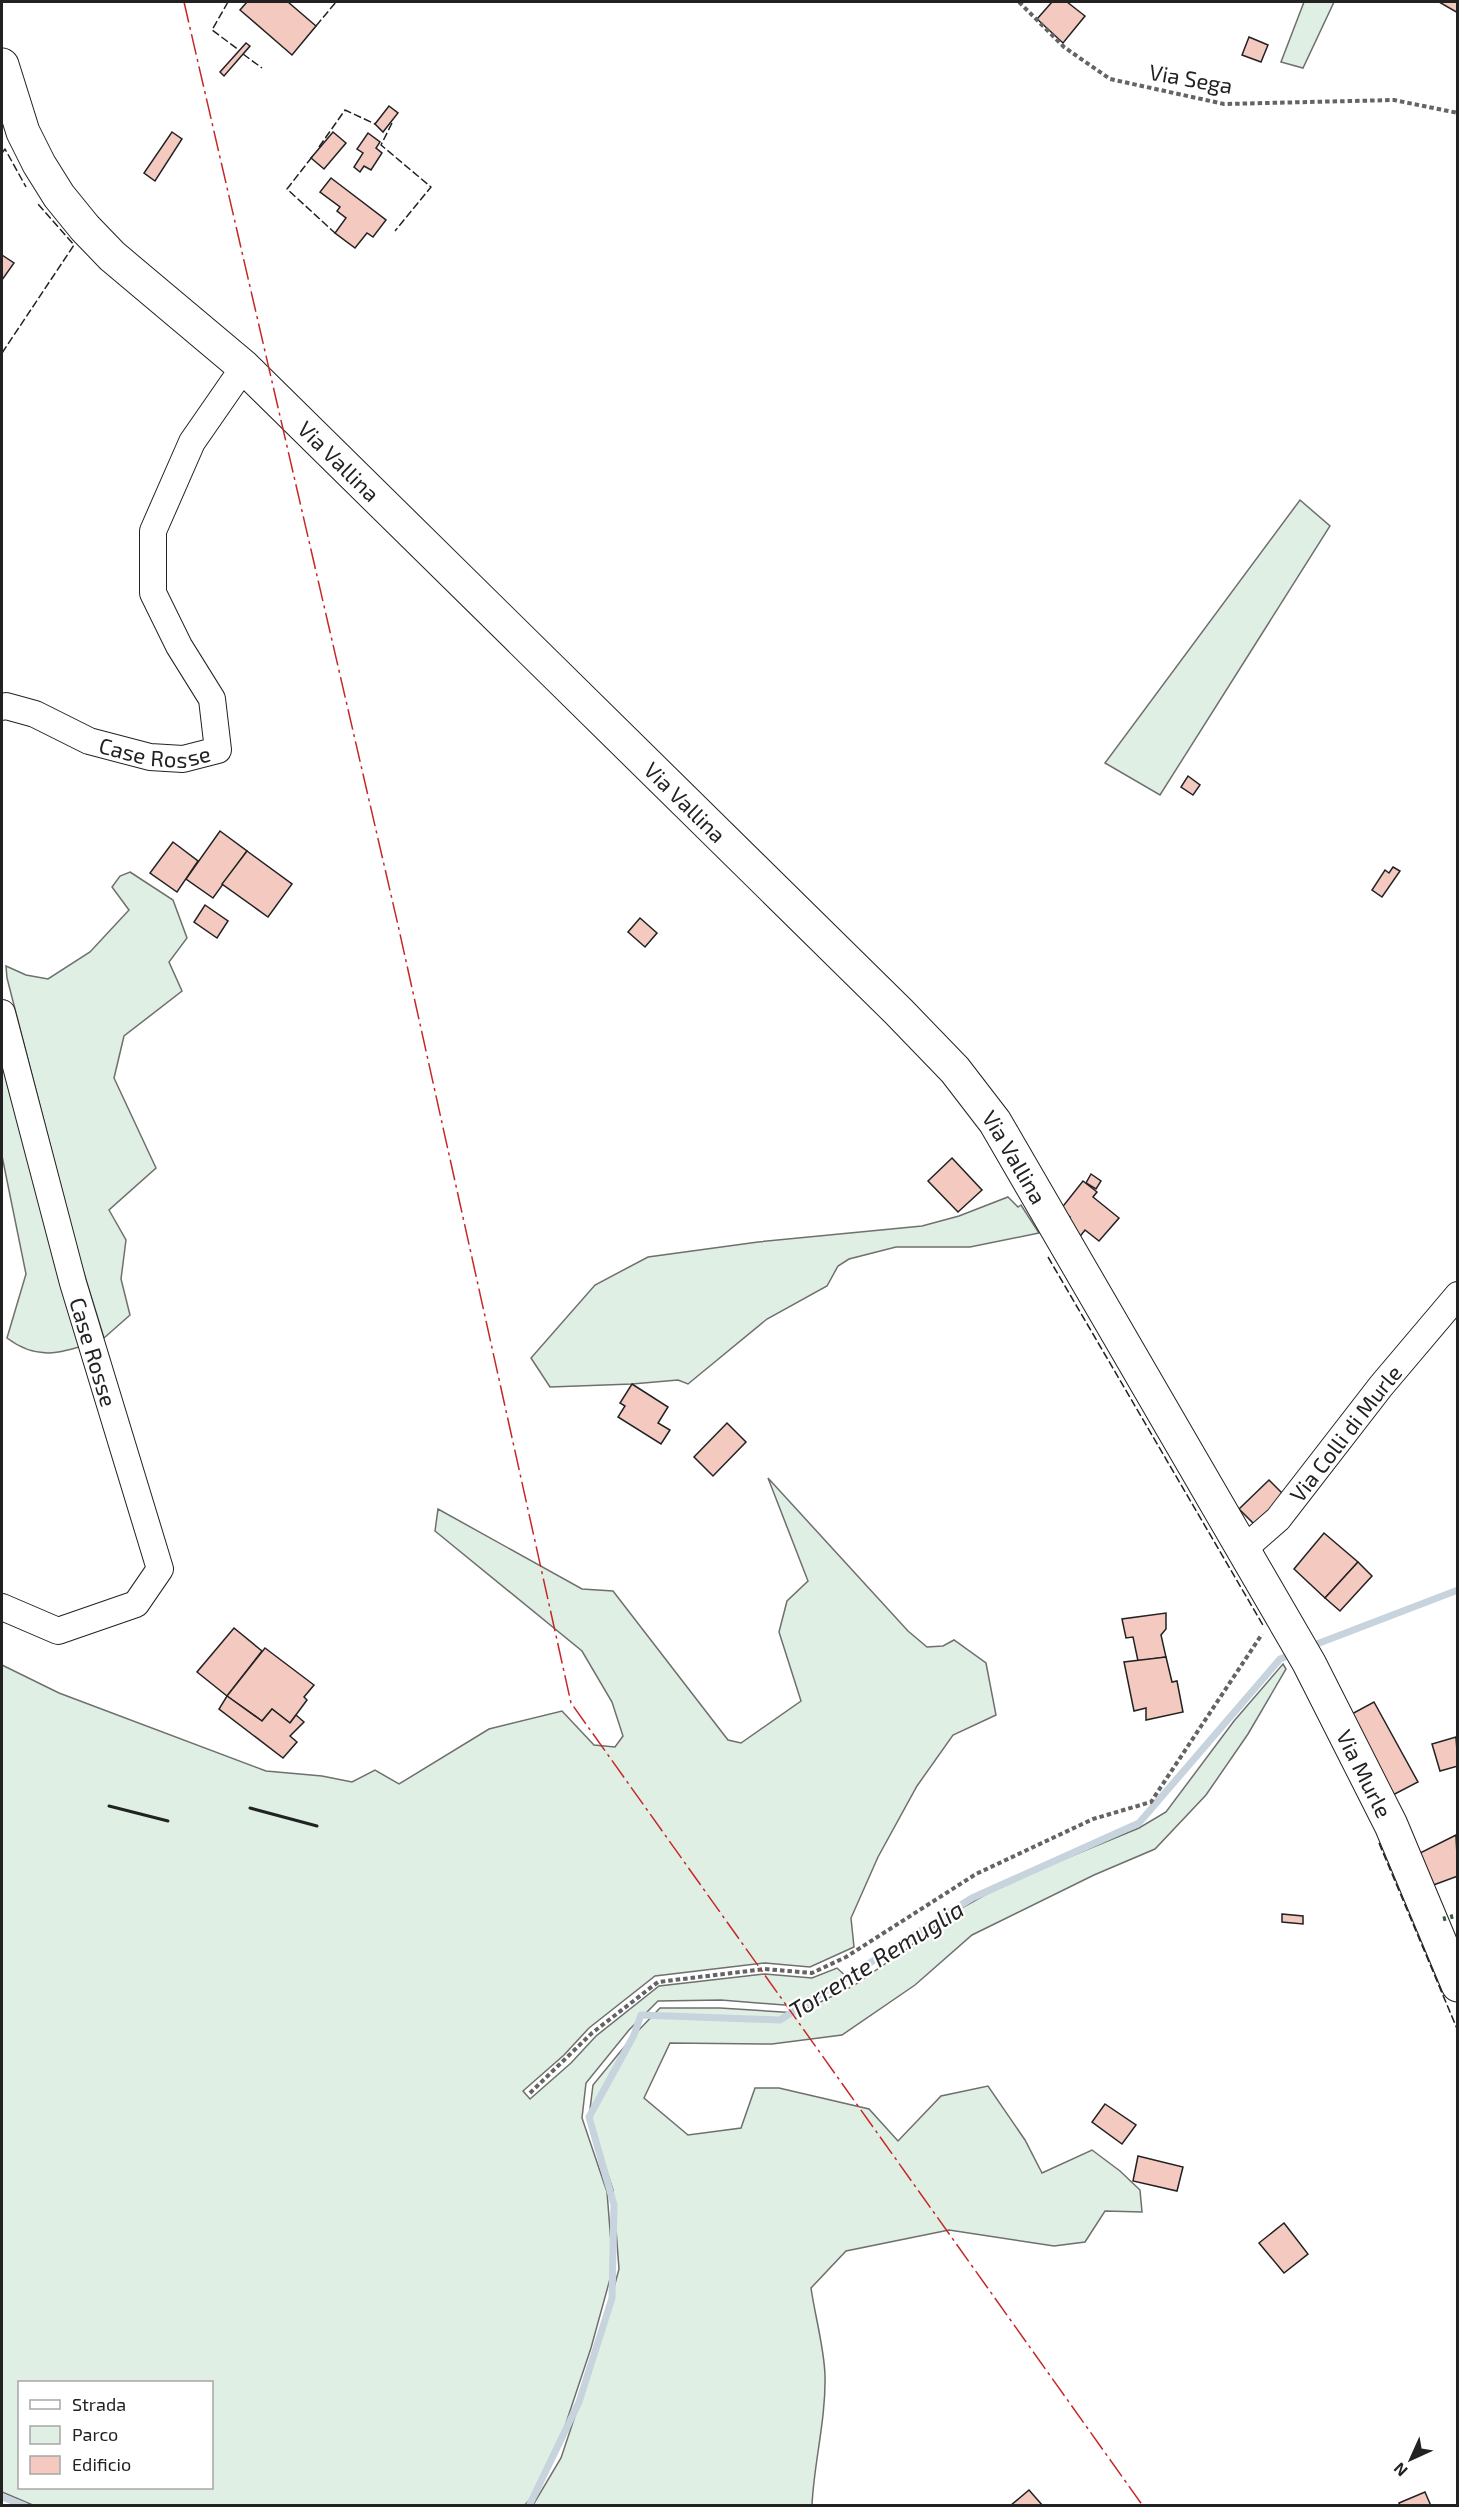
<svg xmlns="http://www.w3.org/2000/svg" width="1459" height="2507" font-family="'Exo 2',sans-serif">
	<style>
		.green { fill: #e0efe3; stroke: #6f6f6f; stroke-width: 1.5; fill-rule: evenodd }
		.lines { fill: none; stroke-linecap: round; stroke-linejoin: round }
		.stream { stroke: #c7d3dd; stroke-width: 7 }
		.building { fill: #f3c9c0; stroke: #222; stroke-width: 1.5 }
		.minor-casing { stroke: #222; stroke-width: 28 }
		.major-casing { stroke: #222; stroke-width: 35 }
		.path { stroke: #646464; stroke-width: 4; stroke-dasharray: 4.5 3; stroke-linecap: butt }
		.minor { stroke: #fff; stroke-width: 26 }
		.major { stroke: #fff; stroke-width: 33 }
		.hedge { stroke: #2f5e38; stroke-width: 4.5; stroke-dasharray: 3 4.5; stroke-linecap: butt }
		.fence { stroke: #222; stroke-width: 1.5; stroke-dasharray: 8 3; stroke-linecap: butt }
		.wall { stroke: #222; stroke-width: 3 }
		.power { stroke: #c62828; stroke-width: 1.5; stroke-dasharray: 21 4.5 3 4.5; stroke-linecap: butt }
		.labels { text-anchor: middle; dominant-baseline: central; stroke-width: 4.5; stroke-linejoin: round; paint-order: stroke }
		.street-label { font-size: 22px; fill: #222; stroke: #fff }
		.water-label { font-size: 24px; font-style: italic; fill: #222; stroke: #fff }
	</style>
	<rect width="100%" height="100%" fill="#fff"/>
	<!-- green -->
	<g class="green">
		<polygon points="1304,2 1334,2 1303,68 1281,62"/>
		<polygon points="1300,500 1330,526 1160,795 1105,763"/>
		<polygon points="130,872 173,900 187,938 169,962 182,991 124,1036 114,1078 156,1168 109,1210 126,1240 121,1279 130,1315 104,1338 79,1257 7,978 6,966 26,975 48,979 90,952 129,910 112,887 120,876"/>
		<path d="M 2,1057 L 91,1343 C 60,1354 36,1360 7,1338 L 26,1274 L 2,1156 Z"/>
		<polygon points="1008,1197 1018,1207 1021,1205 1039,1233 970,1247 896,1247 849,1259 838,1266 827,1286 767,1319 688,1384 678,1380 632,1384 550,1387 531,1358 595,1285 648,1257 758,1242 922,1226 959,1216"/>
		<path d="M 768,1478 L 908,1631 L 927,1647 L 943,1646 L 954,1640 L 986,1663 L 996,1715 L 953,1735 L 917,1786 L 878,1857 L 851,1918 L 854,1947 L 810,1967 L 765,1963 L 655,1976 L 589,2028 L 564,2055 L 523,2091 L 530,2099 L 571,2063 L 596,2036 L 659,1986 L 765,1974 L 812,1978 L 837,1968 L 849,1979 L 797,2006 L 721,2000 L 658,2001 L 629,2030 L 586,2083 L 582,2118 L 607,2192 L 613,2268 L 591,2348 L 555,2456 L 533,2496 L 524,2506 L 35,2506 L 2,2492 L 2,1665 L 59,1693 L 266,1771 L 322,1776 L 352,1782 L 375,1770 L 399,1784 L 489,1729 L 562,1711 L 594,1745 L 615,1747 L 623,1736 L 612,1702 L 582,1651 L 435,1531 L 438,1509 L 582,1589 L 613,1591 L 728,1740 L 741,1743 L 801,1701 L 779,1632 L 787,1601 L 808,1581 ZM 212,2382 L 212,2488 L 20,2488 L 20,2382 Z"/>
		<path d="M 1283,1664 L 1286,1669 L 1248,1734 L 1206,1795 L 1155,1849 L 1094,1875 L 972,1935 L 915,1985 L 842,2035 L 772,2044 L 670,2043 L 644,2098 L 688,2135 L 741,2128 L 755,2088 L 779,2088 L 869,2109 L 898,2141 L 941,2096 L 988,2086 L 1025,2140 L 1042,2173 L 1092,2150 L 1120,2171 L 1140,2190 L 1142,2212 L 1105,2211 L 1085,2242 L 1054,2246 L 949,2230 L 846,2251 L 811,2288 C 815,2316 824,2347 825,2375 C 826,2420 814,2462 812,2505 L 533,2505 L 561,2458 L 597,2350 L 619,2269 L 613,2190 L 589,2117 L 593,2085 L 634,2035 L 660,2008 L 720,2008 L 798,2013 L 853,1986 L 905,1950 L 951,1914 L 1006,1883 L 1139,1828 L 1166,1812 L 1234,1721 Z"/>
	</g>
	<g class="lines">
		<!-- stream -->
		<g class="stream">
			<polyline points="1309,1647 1458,1590"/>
			<polyline points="2,2497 25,2506"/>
			<polyline points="529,2506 579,2402 612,2298 614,2205 589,2117 634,2035 641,2015 780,2020 972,1898 1139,1823 1280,1659 1293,1654"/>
		</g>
	</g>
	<!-- building -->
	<g class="building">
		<polygon points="247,2 288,2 316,26 292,55 240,10"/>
		<polygon points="1052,2 1067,2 1085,16 1063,43 1037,19"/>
		<polygon points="1439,2 1458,2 1458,13"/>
		<polygon points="1249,37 1268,45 1261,62 1242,55"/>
		<polygon points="246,43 250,46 224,76 220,72"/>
		<polygon points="389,106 398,113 383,132 375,124"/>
		<polygon points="172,132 182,139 155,181 144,173"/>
		<polygon points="333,132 346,143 324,169 311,158"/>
		<polygon points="368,133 380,142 376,148 382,153 371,170 364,166 360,172 354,167 363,153 357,149"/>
		<polygon points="331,178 386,220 373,237 367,233 355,248 335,233 346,218 337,211 340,207 320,192"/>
		<polygon points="2,255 14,263 2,280"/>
		<polygon points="1188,776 1200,785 1193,795 1181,787"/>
		<polygon points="220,831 247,851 213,898 186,879"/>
		<polygon points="173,842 198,861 177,892 150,873"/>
		<polygon points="247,851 292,884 268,917 222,884"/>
		<polygon points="1393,867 1400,871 1382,897 1372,890 1385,870 1389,873"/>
		<polygon points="205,905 228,921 217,938 194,922"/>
		<polygon points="640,918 657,933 645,947 628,932"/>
		<polygon points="952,1158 982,1190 958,1212 928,1181"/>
		<polygon points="1091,1174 1101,1181 1096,1189 1086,1183"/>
		<polygon points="1083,1181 1097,1192 1093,1197 1119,1218 1099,1241 1085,1230 1078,1239 1063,1227 1070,1217 1060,1210"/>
		<polygon points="632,1384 668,1407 658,1423 670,1430 661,1444 618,1417 625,1406 620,1403"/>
		<polygon points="727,1423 746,1442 713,1476 694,1457"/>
		<polygon points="1269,1480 1291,1502 1264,1534 1239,1509"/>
		<polygon points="1324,1533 1358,1562 1325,1598 1294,1569"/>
		<polygon points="1358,1562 1372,1576 1340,1611 1325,1598"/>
		<polygon points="1166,1613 1166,1629 1161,1635 1166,1657 1138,1661 1133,1637 1126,1638 1122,1619"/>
		<polygon points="234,1628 262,1651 227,1696 197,1672"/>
		<polygon points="265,1648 314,1685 304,1697 307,1700 290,1723 272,1709 262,1721 227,1696"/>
		<polygon points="1166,1657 1172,1682 1177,1681 1183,1712 1146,1720 1146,1708 1134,1711 1124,1662"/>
		<polygon points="227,1696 262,1721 272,1709 290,1723 296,1715 304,1722 290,1736 297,1742 283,1758 219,1709"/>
		<polygon points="1374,1702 1418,1782 1391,1796 1348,1716"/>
		<polygon points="1456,1737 1458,1766 1440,1771 1432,1744"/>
		<polygon points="1456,1835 1458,1876 1428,1887 1416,1855"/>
		<polygon points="1282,1914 1303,1916 1303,1924 1282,1922"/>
		<polygon points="1105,2104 1136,2125 1122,2144 1092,2122"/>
		<polygon points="1138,2156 1183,2167 1177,2191 1133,2181"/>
		<polygon points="1284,2223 1308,2254 1284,2273 1259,2243"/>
		<polygon points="1029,2490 1043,2506 1010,2506"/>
		<polygon points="1425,2492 1431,2506 1400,2506 1399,2503"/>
	</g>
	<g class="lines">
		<!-- minor casing -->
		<g class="minor-casing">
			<g id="minor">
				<path id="s1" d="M 2,707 L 6,706 L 35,714 L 89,741 L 150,757 L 183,759 L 218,750 L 212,699 L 179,646 L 153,593 L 153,531 L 192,442 L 244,367"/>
				<path id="s2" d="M 2,1013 L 73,1283 L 160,1569 L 136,1604 L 58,1631 L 2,1607"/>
				<path id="s3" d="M 1256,1567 L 1246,1547 L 1278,1519 L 1381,1386 L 1458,1295"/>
			</g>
		</g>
		<!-- major casing -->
		<g class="major-casing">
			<g id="major">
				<path id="s4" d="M 2,65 L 23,132 L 39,164 L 59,196 L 85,228 L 112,256 L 244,367 L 899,1012 L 955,1070 L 995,1122 L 1309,1663 L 1391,1825 L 1458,1985"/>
			</g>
		</g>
		<!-- path -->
		<g class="path">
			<polyline points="1019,2 1064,47 1110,79 1224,104 1394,100 1458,113"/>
			<polyline points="530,2093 592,2033 658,1982 765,1969 812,1973 846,1957 976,1874 1093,1819 1151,1802 1262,1634"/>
		</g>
		<!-- minor -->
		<use href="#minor" class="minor"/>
		<!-- major -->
		<use href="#major" class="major"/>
		<!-- hedge -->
		<polyline class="hedge" points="1443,1919 1458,1915"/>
		<!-- fence -->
		<g class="fence">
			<polyline points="228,2 212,30 239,50"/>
			<polyline points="316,26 336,2"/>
			<polyline points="243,54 262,68"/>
			<polyline points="392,123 381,145 431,187 395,231"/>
			<polyline points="319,147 345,110 375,124"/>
			<polyline points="2,153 5,149 26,187"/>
			<polyline points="312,157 287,189 335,233"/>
			<polyline points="2,353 74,245 37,203"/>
			<polyline points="1048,1257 1264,1627"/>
			<polyline points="1379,1843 1458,2031"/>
		</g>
		<!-- wall -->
		<g class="wall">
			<polyline points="109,1806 168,1821"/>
			<polyline points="250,1808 317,1826"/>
		</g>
		<!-- power -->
		<polyline class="power" points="184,2 398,925 571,1703 1143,2506"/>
	</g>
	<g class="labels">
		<!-- street labels -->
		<g class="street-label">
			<text transform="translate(1191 78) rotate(10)">Via Sega</text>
			<text stroke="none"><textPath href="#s4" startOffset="530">Via Vallina</textPath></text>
			<text stroke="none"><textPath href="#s1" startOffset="162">Case Rosse</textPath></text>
			<text stroke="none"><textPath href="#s4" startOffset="1016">Via Vallina</textPath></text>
			<text stroke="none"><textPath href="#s4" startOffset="1502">Via Vallina</textPath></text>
			<text stroke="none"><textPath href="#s2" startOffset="351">Case Rosse</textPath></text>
			<text stroke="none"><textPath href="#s3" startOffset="174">Via Colli di Murle</textPath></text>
			<text stroke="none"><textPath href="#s4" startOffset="2211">Via Murle</textPath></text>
		</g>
		<!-- water labels -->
		<g class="water-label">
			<text transform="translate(876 1959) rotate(-32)">Torrente Remuglia</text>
		</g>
	</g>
	<!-- border -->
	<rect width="1459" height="2507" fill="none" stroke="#222222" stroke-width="6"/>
	<!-- legend -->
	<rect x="18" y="2381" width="195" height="108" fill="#ffffff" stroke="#a7a7a7" stroke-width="1.5"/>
	<rect x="30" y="2400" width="30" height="9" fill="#ffffff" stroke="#a7a7a7" stroke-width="1.5"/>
	<text x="72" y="2411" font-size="18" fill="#222222">Strada</text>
	<rect x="30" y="2426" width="30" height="18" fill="#e0efe3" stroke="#a7a7a7" stroke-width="1.5"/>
	<text x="72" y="2441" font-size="18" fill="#222222">Parco</text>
	<rect x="30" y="2456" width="30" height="18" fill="#f3c9c0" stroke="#a7a7a7" stroke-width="1.5"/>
	<text x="72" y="2471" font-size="18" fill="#222222">Edificio</text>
	<!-- north arrow -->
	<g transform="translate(1411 2459) rotate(225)" stroke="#ffffff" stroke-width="4.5" paint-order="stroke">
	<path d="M0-4.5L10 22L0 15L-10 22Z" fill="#222222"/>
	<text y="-9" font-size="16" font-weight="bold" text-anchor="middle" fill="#222222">N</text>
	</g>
</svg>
